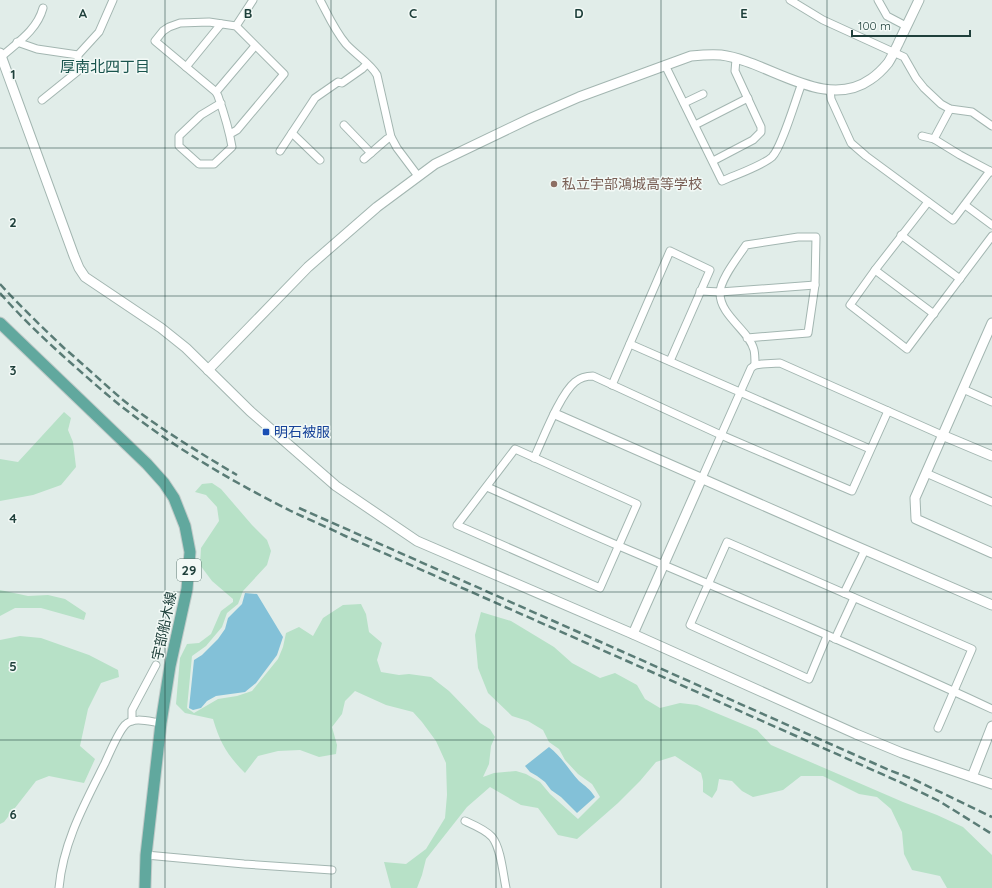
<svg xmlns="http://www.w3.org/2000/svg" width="992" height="888" font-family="Quicksand,'Noto Sans JP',sans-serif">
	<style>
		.green { fill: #b7e1c7 }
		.water { fill: #83c1d8 }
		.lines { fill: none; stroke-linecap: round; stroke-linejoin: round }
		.minor-casing { stroke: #a3b6b1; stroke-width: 9 }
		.tertiary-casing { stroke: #a3b6b1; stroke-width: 11 }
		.primary-casing { stroke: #c0cac8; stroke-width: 13 }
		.minor { stroke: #fff; stroke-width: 7 }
		.tertiary { stroke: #fff; stroke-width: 9 }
		.primary { stroke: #61a89e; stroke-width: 11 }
		.rail { stroke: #5a7c76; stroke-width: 2.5; stroke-dasharray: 8 4; stroke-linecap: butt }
		.grid { fill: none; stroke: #1f403b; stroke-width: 1; stroke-opacity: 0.55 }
		.education-dot { fill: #8d6e63; stroke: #f2f9f6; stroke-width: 1.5 }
		.transit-dot { fill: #1a4fb4; stroke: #f2f9f6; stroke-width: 1.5 }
		.labels { text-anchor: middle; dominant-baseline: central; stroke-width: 3; stroke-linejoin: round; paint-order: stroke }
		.shield { fill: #f2f9f6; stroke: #5e7873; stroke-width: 1 }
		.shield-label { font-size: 13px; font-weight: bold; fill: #1f403b }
		.education-label { font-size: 14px; fill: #785e54; stroke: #f2f9f6; text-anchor: start }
		.transit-label { font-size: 14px; fill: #164399; stroke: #f2f9f6; text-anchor: start }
		.street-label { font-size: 14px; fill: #1f403b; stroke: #f2f9f6 }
		.neighbourhood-label { font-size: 15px; fill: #19544d; stroke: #f2f9f6 }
		.grid-label { font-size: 13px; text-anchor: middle; font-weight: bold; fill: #1f403b; stroke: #f2f9f6; stroke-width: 3; stroke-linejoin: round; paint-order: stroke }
	</style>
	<rect width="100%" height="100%" fill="#e1ede9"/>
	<!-- green -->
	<g class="green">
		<polygon points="64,412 71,418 68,430 73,442 76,467 61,485 33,495 0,501 0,459 18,462"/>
		<path d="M 212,483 L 221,489 L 252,525 L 267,540 L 271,551 L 267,565 L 243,591 L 238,604 L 227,613 L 222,627 L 206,646 L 192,656 L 187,708 L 194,713 L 218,699 L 237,696 L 252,691 L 278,659 L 283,647 L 286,633 L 299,627 L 313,636 L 323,618 L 343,605 L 361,604 L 366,614 L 369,632 L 382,643 L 377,660 L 381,672 L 399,675 L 409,674 L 431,677 L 449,691 L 480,723 L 490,729 L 495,737 L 491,746 L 489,764 L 483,777 L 494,773 L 516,771 L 526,774 L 540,782 L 550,794 L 578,819 L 600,797 L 592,784 L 578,774 L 565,760 L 559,749 L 549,742 L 543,730 L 528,721 L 512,716 L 488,693 L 478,668 L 475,635 L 481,612 L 511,621 L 554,647 L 572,663 L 600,678 L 615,673 L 637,685 L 645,699 L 660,708 L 680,703 L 697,705 L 757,730 L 771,745 L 903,802 L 937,815 L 963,827 L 992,855 L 992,888 L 947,888 L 940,876 L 912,870 L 904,854 L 902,832 L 891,809 L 877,797 L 859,794 L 823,776 L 801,776 L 783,790 L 753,797 L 742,791 L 732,781 L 719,779 L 717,790 L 712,798 L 703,792 L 703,781 L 701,773 L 675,756 L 656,762 L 640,781 L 618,803 L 577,839 L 558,835 L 538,808 L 521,805 L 490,787 L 467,807 L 426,859 L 422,875 L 417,888 L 391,888 L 384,862 L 406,864 L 426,849 L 445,818 L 447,795 L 446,763 L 436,741 L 422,722 L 413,712 L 386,705 L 355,691 L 345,701 L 342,714 L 332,727 L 337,745 L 336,754 L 319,757 L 300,750 L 278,751 L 258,756 L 245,773 C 228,756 220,743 213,719 L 185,713 L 176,704 L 180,658 L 187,644 L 199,643 L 211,634 L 221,611 L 233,602 L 233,599 L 212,581 L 200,565 L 201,548 L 219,521 L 217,507 L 206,495 L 195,492 L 202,484 Z"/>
		<polygon points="0,590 28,596 48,595 65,599 86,613 84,620 41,608 15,608 0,616"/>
		<polygon points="20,636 41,638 89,655 118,670 119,677 101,683 88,709 80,746 95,759 84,783 49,776 36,781 4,822 0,824 0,640"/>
	</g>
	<!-- water -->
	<g class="water">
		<polygon points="245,593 257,594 283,637 277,655 256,683 245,692 216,696 207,701 201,708 193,710 189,708 194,660 202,655 218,639 225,629 228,618 242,604"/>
		<path d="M 549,747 C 561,756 569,770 579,781 C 586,787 589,788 595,797 L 577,813 L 561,797 L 551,790 L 545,782 L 537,776 L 530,772 L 525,766 Z"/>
	</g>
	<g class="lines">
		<!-- minor casing -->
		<g class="minor-casing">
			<g id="minor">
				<path d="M 320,0 C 328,15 335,31 346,44 C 355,54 371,64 377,75 L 391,137 L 397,148 L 418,176"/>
				<polyline points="790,0 823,20 904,57 916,78 924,88 941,104 950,109 972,112 992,126"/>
				<polyline points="878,0 887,16 906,26"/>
				<polyline points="236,26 253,0"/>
				<polyline points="17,42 37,49 78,55"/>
				<path d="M 1,57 C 18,42 37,30 43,8"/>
				<path d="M 665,65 L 722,181 C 735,175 762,166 772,157 C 782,147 796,98 802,83"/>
				<polyline points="186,67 221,24"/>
				<polyline points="830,90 831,99 851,143 866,156 953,220 990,171"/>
				<polyline points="216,92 255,46"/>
				<polyline points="42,100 78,71 78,55 99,32 113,0"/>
				<path d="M 221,103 L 201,115 L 179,136 L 179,146 L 199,164 L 214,164 L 232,147 C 229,129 224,113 218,96 L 216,92 L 155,41 L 163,31 L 169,27 L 180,23 L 209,22 L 236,26 L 284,74 L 237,130 L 230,134"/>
				<polyline points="684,103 703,94"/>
				<polyline points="344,125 371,153"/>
				<polyline points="695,125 748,98"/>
				<polyline points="292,133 320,160"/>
				<polyline points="922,136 934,139 960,155 992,172"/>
				<polyline points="934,139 950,109"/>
				<polyline points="280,151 315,98 338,82 342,83 362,69 367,64"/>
				<polyline points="364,159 387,139 391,137"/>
				<polyline points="713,161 753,140 761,132 761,127 735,71 736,59"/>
				<polyline points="928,202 875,270 850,305 907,349 992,236"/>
				<polyline points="965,205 992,225"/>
				<polyline points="901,235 960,279"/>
				<polyline points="875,270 934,314"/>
				<polyline points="700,291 720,292 815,285"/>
				<path d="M 747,338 L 808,333 L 815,285 L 816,237 L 798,237 L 746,245 C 739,256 720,279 720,293 C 720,316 749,330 754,350 C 755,354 755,360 755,365"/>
				<polyline points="630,344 870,449"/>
				<polyline points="612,385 670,251 710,270 670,361"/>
				<polyline points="963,389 992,402"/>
				<polygon points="515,449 637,504 600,588 457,525"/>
				<path d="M 534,458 C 543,439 560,394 575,382 C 581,377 586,376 593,376 L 721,435 L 852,491 L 888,411"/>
				<polyline points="926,473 992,502"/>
				<polyline points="702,478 751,368 755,365 762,364 780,363 942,435"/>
				<path d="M 487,487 C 531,506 574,527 619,546 C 744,599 869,652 992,709"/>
				<polyline points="844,593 865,550"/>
				<polyline points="827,636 809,679 690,625 727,542 972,649 938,728"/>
				<polyline points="835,639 854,598"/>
				<polyline points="132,721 132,710 156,665"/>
				<path d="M 465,821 C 474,825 486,830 492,837 C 501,848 503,874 506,888"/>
				<polyline points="146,855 244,864 332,870"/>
				<path d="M 59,888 C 63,842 85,803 105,763 C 109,754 119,731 125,725 C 133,716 151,722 161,723"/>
			</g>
		</g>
		<!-- tertiary casing -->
		<g class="tertiary-casing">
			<g id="tertiary">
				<polyline points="0,53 74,256 79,268 85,277 161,328 186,348 250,411 336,486 417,541 633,634 856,734 902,753 992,784"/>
				<polyline points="992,323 915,498 916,519 992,553"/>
				<path d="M 208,370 L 308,267 L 377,207 L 435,164 L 531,118 L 579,97 L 691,56 C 701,55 711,54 721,55 C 769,61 825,112 871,79 C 877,75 883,69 888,63 C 892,57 895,50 898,44 C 905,29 912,15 919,0"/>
				<polyline points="555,414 835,537 992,605"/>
				<polyline points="942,435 992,456"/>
				<polyline points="633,634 702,478"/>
				<polyline points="972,777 992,726"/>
			</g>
		</g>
		<!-- primary casing -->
		<g class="primary-casing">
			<polyline id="primary" points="0,323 147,464 164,483 174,498 185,526 190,552 187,589 170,666 161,723 146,855 145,888"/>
		</g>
		<!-- minor -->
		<use href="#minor" class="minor"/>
		<!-- tertiary -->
		<use href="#tertiary" class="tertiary"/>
		<!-- primary -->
		<use href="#primary" class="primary"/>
		<!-- rail -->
		<g class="rail">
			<path d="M 0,284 C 20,306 42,327 64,348 C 84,365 103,383 123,400 C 159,428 198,452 237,475"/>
			<path d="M 0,293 C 19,315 40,335 62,355 C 81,372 101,390 121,406 C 171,445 226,478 283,507 C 302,517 323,525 343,535 L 902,783 L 939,801 L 992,834"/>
			<polyline points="299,508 889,770 915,780 992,817"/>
		</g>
	</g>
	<!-- grid -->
	<path class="grid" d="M 165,0 L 165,888M 331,0 L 331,888M 496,0 L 496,888M 661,0 L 661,888M 827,0 L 827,888M 0,148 L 992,148M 0,296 L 992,296M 0,444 L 992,444M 0,592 L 992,592M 0,740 L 992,740"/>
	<!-- markers -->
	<circle class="education-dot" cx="554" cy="184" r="4"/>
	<rect class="transit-dot" x="262" y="428" width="8" height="8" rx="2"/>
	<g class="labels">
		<!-- shield labels -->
		<rect class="shield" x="177" y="559" width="24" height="22" rx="3"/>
		<g class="shield-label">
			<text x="189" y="570">29</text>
		</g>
		<!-- education labels -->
		<g class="education-label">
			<text x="562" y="184">私立宇部鴻城高等学校</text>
		</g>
		<!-- transit labels -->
		<g class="transit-label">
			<text x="274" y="432">明石被服</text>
		</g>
		<!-- street labels -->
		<g class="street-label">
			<text transform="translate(164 626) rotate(-78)">宇部船木線</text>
		</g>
		<!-- neighbourhood labels -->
		<g class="neighbourhood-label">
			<text x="105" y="66">厚南北四丁目</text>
		</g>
	</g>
	<g class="grid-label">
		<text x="83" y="18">A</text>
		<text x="248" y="18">B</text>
		<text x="413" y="18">C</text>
		<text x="579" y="18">D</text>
		<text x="744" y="18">E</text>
		<text x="13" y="79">1</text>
		<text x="13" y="227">2</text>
		<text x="13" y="375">3</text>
		<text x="13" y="523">4</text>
		<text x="13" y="671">5</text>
		<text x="13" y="819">6</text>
	</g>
	<!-- scale -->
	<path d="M852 30v6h118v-6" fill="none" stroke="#1f403b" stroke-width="2"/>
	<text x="858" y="30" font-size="12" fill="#1f403b" stroke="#f2f9f6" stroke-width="3" paint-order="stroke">100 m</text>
</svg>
